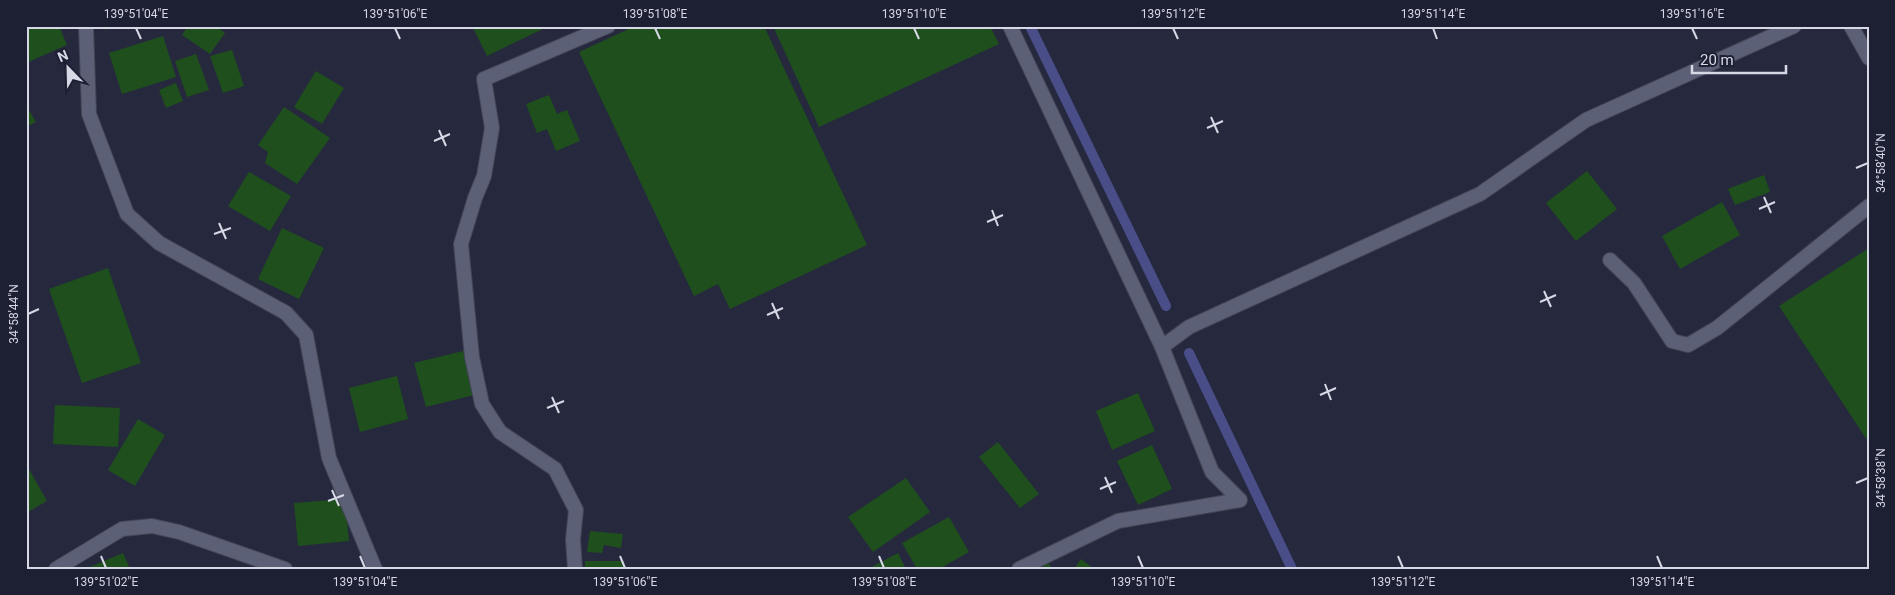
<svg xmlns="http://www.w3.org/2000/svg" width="1895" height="595" font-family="Roboto,sans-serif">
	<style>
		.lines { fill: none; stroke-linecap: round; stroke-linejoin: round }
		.stream { stroke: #494d88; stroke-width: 10 }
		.building { fill: #1e4f1d }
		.service-casing { stroke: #434556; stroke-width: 16 }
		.minor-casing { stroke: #434556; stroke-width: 16 }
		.service { stroke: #5c6077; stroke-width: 14 }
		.minor { stroke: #5c6077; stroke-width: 14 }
		.ticks { fill: none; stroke: #d6d8e6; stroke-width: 2 }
		.neatline { fill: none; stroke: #d6d8e6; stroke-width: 2 }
		.ticks-label { font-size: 12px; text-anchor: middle; fill: #d6d8e6 }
	</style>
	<rect width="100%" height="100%" fill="#26293d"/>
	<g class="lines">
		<!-- stream -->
		<g class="stream">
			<polyline points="1030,26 1166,306"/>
			<polyline points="1189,353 1292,569"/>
		</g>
	</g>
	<!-- building -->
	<g class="building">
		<polygon points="26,26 59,26 67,45 26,63"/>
		<polygon points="105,26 117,26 117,27 105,30"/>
		<polygon points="188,26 216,26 225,33 210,54 182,35"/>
		<polygon points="472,26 549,26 487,56"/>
		<polygon points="635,26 764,26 867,245 730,309 718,284 694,296 579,52"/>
		<polygon points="773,26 990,26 999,44 819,127"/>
		<polygon points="163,36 176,77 122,94 109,53"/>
		<polygon points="232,50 244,86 223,93 210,56"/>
		<polygon points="196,54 209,90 187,97 175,61"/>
		<polygon points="316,71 344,88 322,124 294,107"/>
		<polygon points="176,83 183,101 166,108 159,90"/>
		<polygon points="549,95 557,114 567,110 580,141 556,151 547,129 537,133 526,104"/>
		<polygon points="26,105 36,122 26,127"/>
		<polygon points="284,107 330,138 297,184 265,163 268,152 258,145"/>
		<polygon points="1587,171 1617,209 1576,241 1546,203"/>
		<polygon points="249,172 291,196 270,231 228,206"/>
		<polygon points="1764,175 1770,192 1735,205 1728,189"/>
		<polygon points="1722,202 1740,235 1680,269 1662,236"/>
		<polygon points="282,228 324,248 299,299 258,279"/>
		<polygon points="1869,248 1869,443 1779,306"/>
		<polygon points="108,268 141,363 82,383 49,289"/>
		<polygon points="463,351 474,395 426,407 414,363"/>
		<polygon points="397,376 408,419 360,432 349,388"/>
		<polygon points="1138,393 1155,431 1112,450 1096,411"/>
		<polygon points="55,405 120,408 118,447 53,444"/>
		<polygon points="138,419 165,435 135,486 108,470"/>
		<polygon points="998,442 1039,494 1020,508 979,457"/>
		<polygon points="1152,445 1172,489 1138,505 1117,461"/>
		<polygon points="26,464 47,501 26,513"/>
		<polygon points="906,478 930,512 873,552 848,517"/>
		<polygon points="345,499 349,541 298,546 294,503"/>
		<polygon points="949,517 969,552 939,569 917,569 902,543"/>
		<polygon points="590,531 623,534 621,548 604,545 602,553 587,552"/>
		<polygon points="123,553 130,569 85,569"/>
		<polygon points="898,553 906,569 868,569"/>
		<polygon points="1081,559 1094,569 1074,569"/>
		<rect x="585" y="561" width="39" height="8"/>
		<polygon points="1048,563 1053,569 1040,569"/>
	</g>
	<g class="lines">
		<!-- service casing -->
		<g class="service-casing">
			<g id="service">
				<polyline points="86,26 89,114 127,214 159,243 286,313 306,335 329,458 375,569"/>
				<polyline points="484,79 492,128 484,176 475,198 461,244 472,357 482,404 500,432 555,469 576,510 573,539 575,569"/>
			</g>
		</g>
		<!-- minor casing -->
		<g class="minor-casing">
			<g id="minor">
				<polyline points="1010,26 1162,347 1212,472 1240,500 1118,521 1019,569"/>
				<polyline points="1851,26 1869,58"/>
				<polyline points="484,79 608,26"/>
				<polyline points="1610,260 1634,283 1672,341 1688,345 1717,328 1869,206"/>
				<polyline points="1162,347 1189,327 1480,194 1586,120 1794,26"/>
				<polyline points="56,569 122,529 152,526 179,532 285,569"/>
			</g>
		</g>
		<!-- service -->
		<use href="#service" class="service"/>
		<!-- minor -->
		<use href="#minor" class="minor"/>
	</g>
	<!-- ticks -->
	<path class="ticks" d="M 136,28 L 141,39M 395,28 L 400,39M 655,28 L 660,39M 914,28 L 919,39M 1173,28 L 1178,39M 1433,28 L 1437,39M 1692,28 L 1697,39M 1211,117 L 1218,133M 1207,128 L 1223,121M 439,130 L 446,146M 434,141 L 450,134M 1856,168 L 1868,163M 1764,197 L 1771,213M 1759,209 L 1775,202M 992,210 L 998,226M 987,222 L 1003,215M 219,223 L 226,239M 214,234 L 231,228M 1544,291 L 1551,307M 1540,302 L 1556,295M 772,303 L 779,319M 28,314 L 39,309M 767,315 L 783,308M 1325,384 L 1331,400M 1320,395 L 1336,388M 552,397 L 559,413M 547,408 L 564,401M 1105,477 L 1112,493M 1856,483 L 1868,478M 1100,489 L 1116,482M 332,490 L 339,506M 328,501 L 344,495M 101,556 L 106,568M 360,556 L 365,568M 620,556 L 625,568M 879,556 L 884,568M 1138,556 L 1143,568M 1398,556 L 1403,568M 1657,556 L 1662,568"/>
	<!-- border -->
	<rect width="1895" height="595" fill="none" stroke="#1d1f33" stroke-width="55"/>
	<!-- north arrow -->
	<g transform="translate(68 68) rotate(337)" stroke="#1d1f33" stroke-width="4" paint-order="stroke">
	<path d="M0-4L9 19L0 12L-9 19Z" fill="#d6d8e6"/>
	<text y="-8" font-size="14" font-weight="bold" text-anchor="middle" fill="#d6d8e6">N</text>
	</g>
	<!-- scale -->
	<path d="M1692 65v8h94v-8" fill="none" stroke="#d6d8e6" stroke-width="2.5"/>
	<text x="1700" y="65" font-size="15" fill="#d6d8e6" stroke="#1d1f33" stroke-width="4" paint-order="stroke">20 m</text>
	<rect x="28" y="28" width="1840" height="540" class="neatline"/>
	<g class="ticks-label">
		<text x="136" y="18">139°51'04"E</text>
		<text x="395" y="18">139°51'06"E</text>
		<text x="655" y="18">139°51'08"E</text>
		<text x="914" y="18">139°51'10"E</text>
		<text x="1173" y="18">139°51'12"E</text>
		<text x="1433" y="18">139°51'14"E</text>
		<text x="1692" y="18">139°51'16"E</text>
		<text transform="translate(1881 163) rotate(-90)" y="4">34°58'40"N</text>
		<text transform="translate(14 314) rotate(-90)" y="4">34°58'44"N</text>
		<text transform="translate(1881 478) rotate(-90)" y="4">34°58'38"N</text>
		<text x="106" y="586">139°51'02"E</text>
		<text x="365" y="586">139°51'04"E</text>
		<text x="625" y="586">139°51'06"E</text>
		<text x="884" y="586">139°51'08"E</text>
		<text x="1143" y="586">139°51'10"E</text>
		<text x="1403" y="586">139°51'12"E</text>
		<text x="1662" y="586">139°51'14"E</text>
	</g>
</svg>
